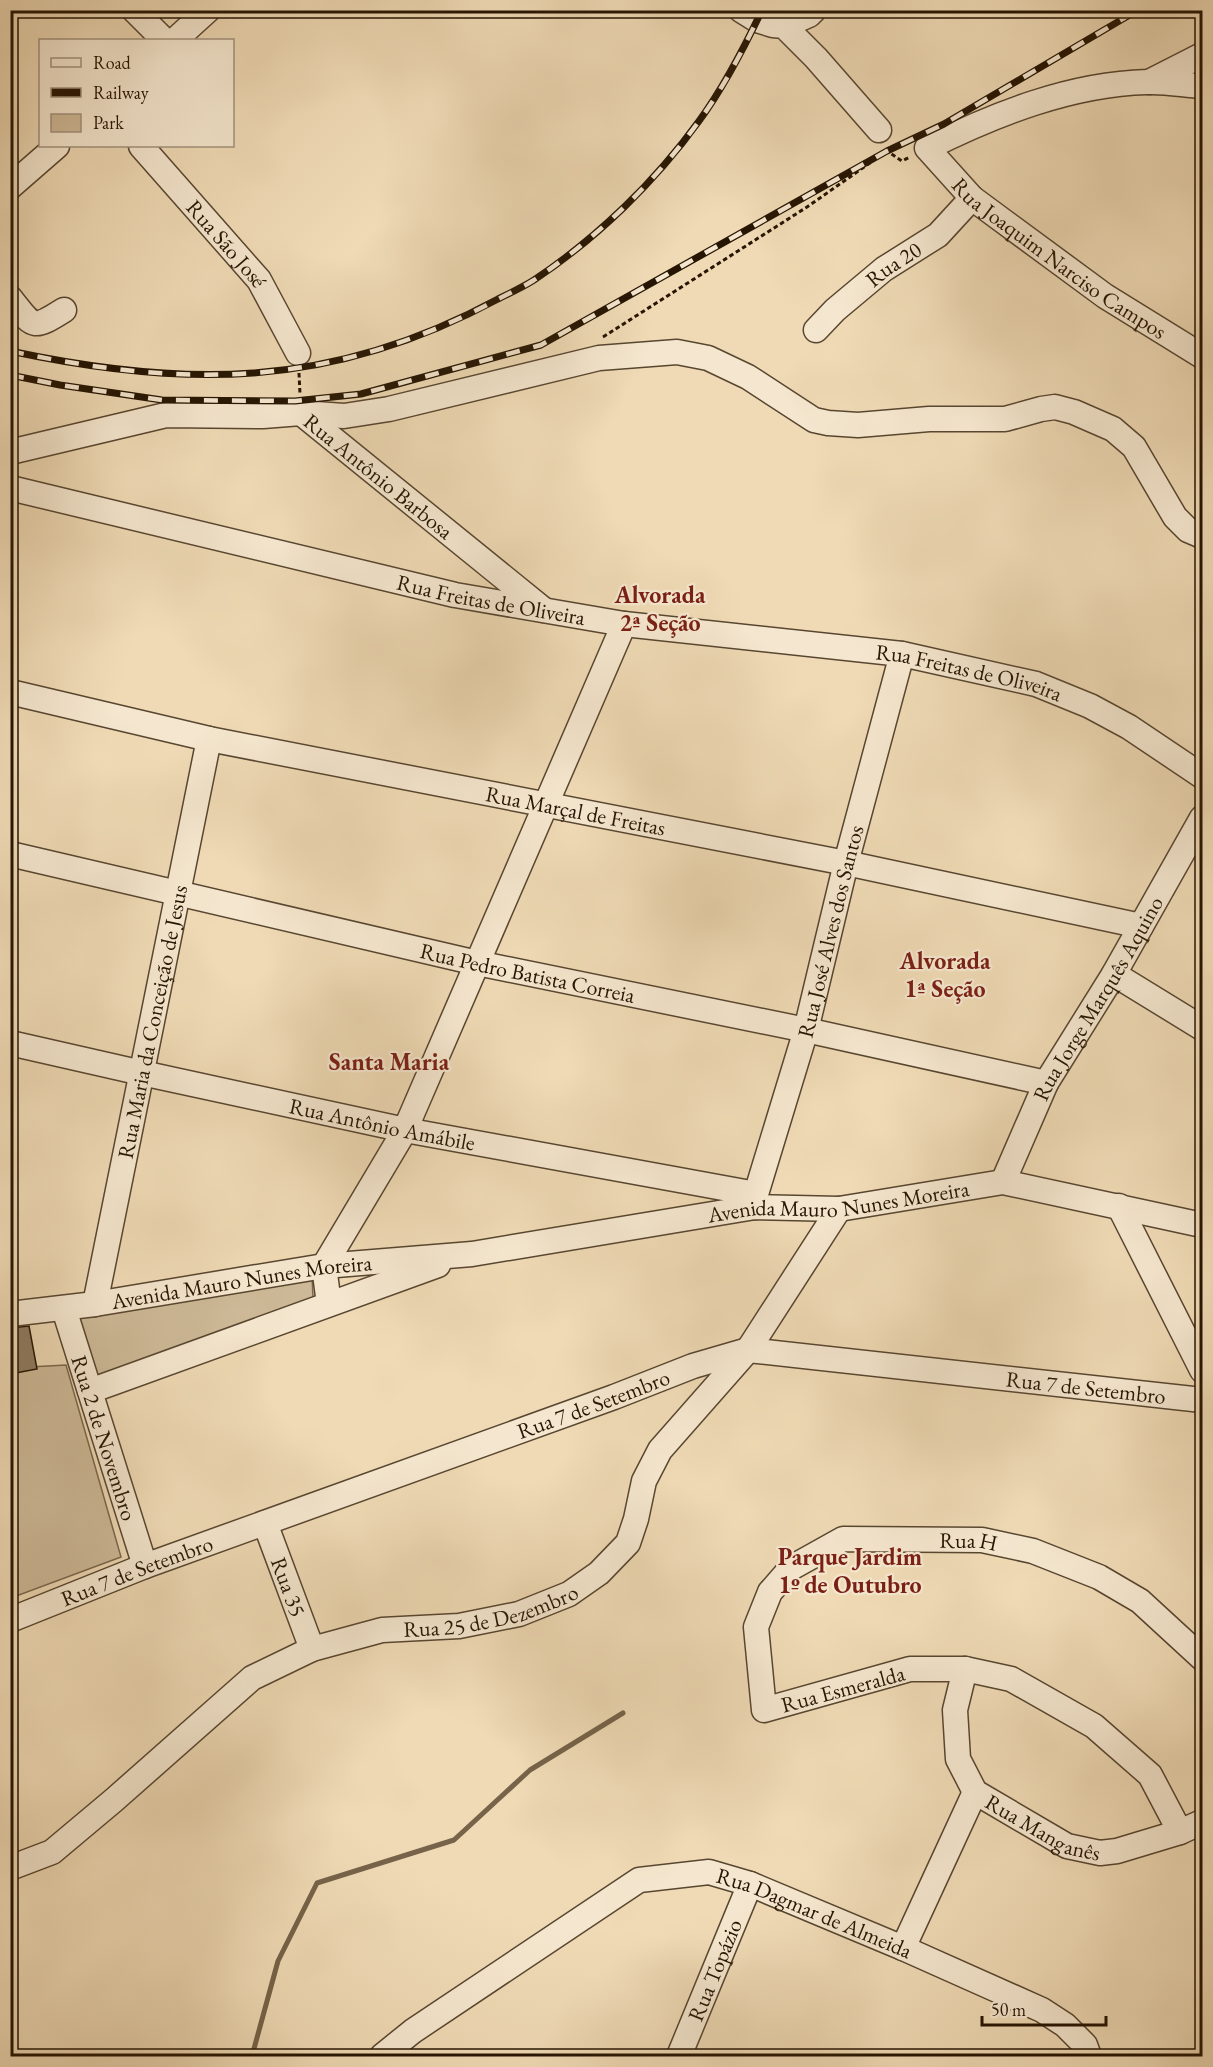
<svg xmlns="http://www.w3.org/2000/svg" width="1213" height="2067" font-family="'EB Garamond',serif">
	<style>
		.green { fill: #cdb997; stroke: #7a674d; stroke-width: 1.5 }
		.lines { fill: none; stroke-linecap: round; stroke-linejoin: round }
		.stream { stroke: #766349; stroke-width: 5 }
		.building { fill: #8f7b60; stroke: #261503; stroke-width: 1.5 }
		.minor-casing { stroke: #584630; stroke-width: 27 }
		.path { stroke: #261503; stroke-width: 3; stroke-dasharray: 4.5 3; stroke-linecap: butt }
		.minor { stroke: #f5e7cf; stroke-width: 24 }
		.rail-casing { stroke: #261503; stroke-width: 7 }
		.rail { stroke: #f5e7cf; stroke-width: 4.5; stroke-dasharray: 14; stroke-linecap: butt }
		.labels { text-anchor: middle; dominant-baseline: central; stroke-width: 4.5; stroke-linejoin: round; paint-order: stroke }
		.street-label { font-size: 22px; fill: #261503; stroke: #f5e7cf }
		.neighbourhood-label { font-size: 24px; font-weight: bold; fill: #7a1f14; stroke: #f5e7cf }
	</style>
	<rect width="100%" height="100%" fill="#efdab5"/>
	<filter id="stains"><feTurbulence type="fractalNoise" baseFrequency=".00333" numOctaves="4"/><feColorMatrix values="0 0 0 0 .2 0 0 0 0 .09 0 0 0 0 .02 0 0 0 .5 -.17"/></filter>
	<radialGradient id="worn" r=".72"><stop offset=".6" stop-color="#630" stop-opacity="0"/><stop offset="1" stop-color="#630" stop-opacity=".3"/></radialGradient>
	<!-- green -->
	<g class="green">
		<polygon points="312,1274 313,1299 93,1382 72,1314"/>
		<polygon points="66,1365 121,1557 11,1598 11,1368"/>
	</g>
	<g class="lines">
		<!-- stream -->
		<polyline class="stream" points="252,2056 278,1961 317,1883 454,1840 530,1770 623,1713"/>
	</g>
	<!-- building -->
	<polygon class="building" points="29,1326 37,1369 10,1374 10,1328"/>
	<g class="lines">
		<!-- minor casing -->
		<g class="minor-casing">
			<g id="minor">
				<polyline points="134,10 164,40"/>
				<polyline points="741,10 757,20 773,25 784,26 816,58 879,130"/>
				<polyline points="784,26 809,15 814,10"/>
				<polyline points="175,40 208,10"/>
				<polyline points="1149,82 1202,55"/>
				<path id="s1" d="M 1202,86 C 1184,85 1165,81 1147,82 C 1071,84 995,114 927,148 L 972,198 L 1105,296 L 1202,356"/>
				<path id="s2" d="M 141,146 L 259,280 L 298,353"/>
				<polyline points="10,187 57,146"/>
				<path d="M 10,298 C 34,328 32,330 64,310"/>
				<path id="s3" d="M 816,330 L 835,310 L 884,269 L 938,235 L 972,198"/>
				<path id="s4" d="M 301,413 L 544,610"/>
				<polyline points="10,452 166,415 263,416 301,413 344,416 389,409 599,358 677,352 708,358 748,377 814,420 828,423 858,425 929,419 1005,419 1041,409 1055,407 1074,412 1113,429 1134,447 1175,517 1188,530 1202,536"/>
				<path id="s5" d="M 10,488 L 455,595 L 624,624 L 902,654 L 1036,684 L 1090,706 L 1129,727 L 1202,776"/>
				<path id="s6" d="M 10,692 L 209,739 L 846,863 L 1141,926"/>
				<path id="s7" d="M 10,854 L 477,963 L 806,1030 L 1046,1083"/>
				<polyline points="1114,974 1202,1028"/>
				<path id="s8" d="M 10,1043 L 142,1073 L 405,1130 L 756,1194"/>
				<path id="s9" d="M 1003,1182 L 1046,1083 L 1114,974 L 1202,818"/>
				<polyline points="1119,1206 1202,1370"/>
				<path id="s10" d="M 755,1207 L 756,1194 L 806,1030 L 846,863 L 902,654"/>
				<path id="s11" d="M 95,1304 L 209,739"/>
				<polyline points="329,1304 324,1266 405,1130 624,624"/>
				<path id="s12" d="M 64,1309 L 145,1566"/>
				<path id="s13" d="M 10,1314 L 95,1304 L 324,1266 L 472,1254 L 755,1207 L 839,1209 L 1003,1182 L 1202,1225"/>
				<polyline points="90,1391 438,1265"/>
				<path id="s14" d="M 265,1523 L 312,1649"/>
				<path id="s15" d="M 10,1620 L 145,1566 L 614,1397 L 693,1366 L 748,1350 L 1202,1400"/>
				<path id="s16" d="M 965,1669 L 955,1710 L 958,1759 L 975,1792 L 1067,1846 L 1100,1853 L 1117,1851 L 1180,1832 L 1202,1822"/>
				<path id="s17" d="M 1180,1832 L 1150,1775 L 1094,1726 L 1011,1679 L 965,1669 L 910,1669 L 764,1710 L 756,1627 L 770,1592 L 791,1568 L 843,1539 L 982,1540 L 1033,1551 L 1099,1577 L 1140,1601 L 1202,1658"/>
				<path id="s18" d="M 10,1868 L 52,1852 L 114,1800 L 252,1678 L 312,1649 L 382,1630 L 459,1626 L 519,1614 L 569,1594 L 599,1573 L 628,1543 L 636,1519 L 644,1481 L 660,1450 L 748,1350 L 839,1209"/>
				<polyline points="903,1948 975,1792"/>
				<path id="s19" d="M 382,2056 L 413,2031 L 639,1880 L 709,1872 L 750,1884 L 903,1948 L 1042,2010 L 1065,2025 L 1085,2045 L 1089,2056"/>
				<path id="s20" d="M 679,2056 L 750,1884"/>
			</g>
		</g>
		<!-- path -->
		<g class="path">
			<polyline points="603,337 807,207 887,151 902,161 910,157"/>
			<polyline points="299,373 300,394"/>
		</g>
		<!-- minor -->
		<use href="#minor" class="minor"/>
		<!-- rail casing -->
		<g class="rail-casing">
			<g id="rail">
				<path d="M 10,351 C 90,368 172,379 253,373 C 339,367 422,340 498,299 C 510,293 523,287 534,280 C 597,238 655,182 699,121 C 724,87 744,48 762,10"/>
				<polyline points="10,375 60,385 162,400 295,401 361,394 541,345 887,151 944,124 1138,10"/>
			</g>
		</g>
		<!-- rail -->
		<use href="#rail" class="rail"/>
	</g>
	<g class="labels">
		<!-- street labels -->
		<g class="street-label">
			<text stroke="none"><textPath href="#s2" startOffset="130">Rua São José</textPath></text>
			<text stroke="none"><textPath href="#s1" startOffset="460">Rua Joaquim Narciso Campos</textPath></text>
			<text stroke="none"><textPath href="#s3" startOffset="102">Rua 20</textPath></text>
			<text stroke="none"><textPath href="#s4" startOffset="100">Rua Antônio Barbosa</textPath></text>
			<text stroke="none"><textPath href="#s5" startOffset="494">Rua Freitas de Oliveira</textPath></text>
			<text stroke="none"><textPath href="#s5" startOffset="978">Rua Freitas de Oliveira</textPath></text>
			<text stroke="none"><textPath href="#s6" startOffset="578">Rua Marçal de Freitas</textPath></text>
			<text stroke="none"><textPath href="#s10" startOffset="286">Rua José Alves dos Santos</textPath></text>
			<text stroke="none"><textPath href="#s7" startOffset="531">Rua Pedro Batista Correia</textPath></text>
			<text stroke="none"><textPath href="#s9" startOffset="207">Rua Jorge Marquês Aquino</textPath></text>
			<text stroke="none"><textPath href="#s11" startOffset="288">Rua Maria da Conceição de Jesus</textPath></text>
			<text stroke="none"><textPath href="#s8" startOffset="381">Rua Antônio Amábile</textPath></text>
			<text stroke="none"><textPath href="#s13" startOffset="837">Avenida Mauro Nunes Moreira</textPath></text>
			<text stroke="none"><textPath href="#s13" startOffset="234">Avenida Mauro Nunes Moreira</textPath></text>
			<text stroke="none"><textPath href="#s15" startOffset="1126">Rua 7 de Setembro</textPath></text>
			<text stroke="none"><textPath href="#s15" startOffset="622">Rua 7 de Setembro</textPath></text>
			<text stroke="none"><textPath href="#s12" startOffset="135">Rua 2 de Novembro</textPath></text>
			<text stroke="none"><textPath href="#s17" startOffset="826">Rua H</textPath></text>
			<text stroke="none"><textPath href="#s15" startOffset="136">Rua 7 de Setembro</textPath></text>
			<text stroke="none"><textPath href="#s14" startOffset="68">Rua 35</textPath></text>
			<text stroke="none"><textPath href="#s18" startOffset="560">Rua 25 de Dezembro</textPath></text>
			<text transform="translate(843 1689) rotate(-15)">Rua Esmeralda</text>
			<text stroke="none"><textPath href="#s16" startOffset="206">Rua Manganês</textPath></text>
			<text stroke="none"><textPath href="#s19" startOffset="495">Rua Dagmar de Almeida</textPath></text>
			<text stroke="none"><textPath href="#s20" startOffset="93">Rua Topázio</textPath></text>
		</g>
		<!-- neighbourhood labels -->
		<g class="neighbourhood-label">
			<text x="660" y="594">Alvorada<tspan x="660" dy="28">2ª Seção</tspan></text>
			<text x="945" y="960">Alvorada<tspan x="945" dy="28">1ª Seção</tspan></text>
			<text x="389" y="1061">Santa Maria</text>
			<text x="850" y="1556">Parque Jardim<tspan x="850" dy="28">1º de Outubro</tspan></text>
		</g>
	</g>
	<!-- margin -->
	<rect width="1213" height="2067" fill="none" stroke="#efdab5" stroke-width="36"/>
	<rect x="12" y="12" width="1189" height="2043" fill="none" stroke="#261503" stroke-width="3"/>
	<rect x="18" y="18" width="1177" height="2031" fill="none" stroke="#261503" stroke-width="1.5"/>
	<!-- legend -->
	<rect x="39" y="39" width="195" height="108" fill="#f5e7cf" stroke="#a2937d" stroke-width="1.5"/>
	<rect x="51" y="58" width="30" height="9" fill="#f5e7cf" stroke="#a2937d" stroke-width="1.5"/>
	<text x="93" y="69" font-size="18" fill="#261503">Road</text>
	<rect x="51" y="88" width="30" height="9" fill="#261503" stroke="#a2937d" stroke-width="1.5"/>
	<text x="93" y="99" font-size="18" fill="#261503">Railway</text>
	<rect x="51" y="114" width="30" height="18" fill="#cdb997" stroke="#a2937d" stroke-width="1.5"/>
	<text x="93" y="129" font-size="18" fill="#261503">Park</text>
	<!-- scale -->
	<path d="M982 2016v9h124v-9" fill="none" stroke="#261503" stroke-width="3"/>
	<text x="991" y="2016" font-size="18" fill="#261503" stroke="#f5e7cf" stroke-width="4.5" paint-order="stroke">50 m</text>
	<rect width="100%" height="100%" filter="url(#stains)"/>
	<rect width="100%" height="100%" fill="url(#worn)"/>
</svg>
